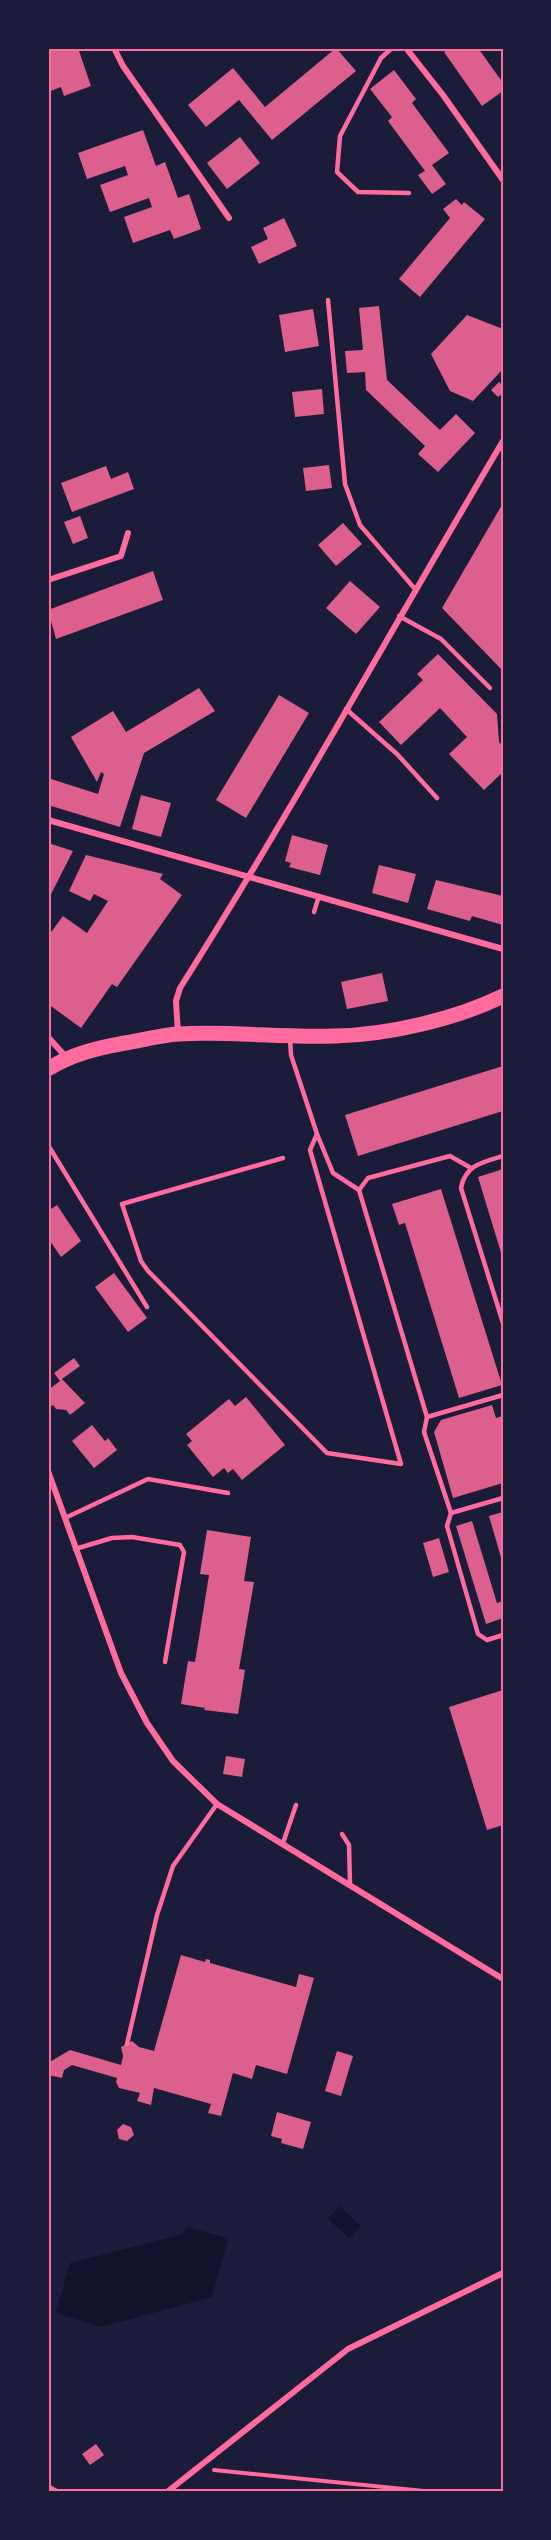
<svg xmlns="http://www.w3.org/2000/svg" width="551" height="2540" font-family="Overpass,sans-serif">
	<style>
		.water { fill: #12122b }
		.building { fill: #dd5f8e }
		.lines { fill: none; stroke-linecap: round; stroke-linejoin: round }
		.path { stroke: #ff6b9d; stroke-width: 4 }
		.service { stroke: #ff6b9d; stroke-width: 4.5 }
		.minor { stroke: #ff6b9d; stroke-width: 6 }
		.primary { stroke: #ff6b9d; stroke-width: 15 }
		.neatline { fill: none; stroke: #ff6b9d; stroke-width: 2 }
	</style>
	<rect width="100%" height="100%" fill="#1b1b3a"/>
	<!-- water -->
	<g class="water">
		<polygon points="339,2206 360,2225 360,2228 349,2238 328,2219"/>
		<polygon points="187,2227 228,2238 212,2297 101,2327 56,2313 70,2263 183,2234"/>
	</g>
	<!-- building -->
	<g class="building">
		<polygon points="48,48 78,48 91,86 64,96 61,87 48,92"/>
		<polygon points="336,48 356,71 272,140 239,100 206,127 188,105 233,68 265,107"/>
		<polygon points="449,48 478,48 503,83 503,91 482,106 444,52"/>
		<polygon points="394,70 416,99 412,103 449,153 432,165 446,184 432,194 418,175 425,171 388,121 392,117 370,89"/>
		<polygon points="143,130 156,166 165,162 178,198 189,194 201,229 174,239 170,230 133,243 124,217 152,207 149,198 110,212 100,185 128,175 125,166 87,179 78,153"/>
		<polygon points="240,137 260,163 227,189 207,163"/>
		<polygon points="456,199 462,205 464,202 485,219 420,297 399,279 450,218 443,209"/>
		<polygon points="284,218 297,246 259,264 251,247 268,239 263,228"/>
		<polygon points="379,306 387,380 440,430 456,414 475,433 438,472 418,454 425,446 366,390 365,372 347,373 345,351 363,350 359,308"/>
		<polygon points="313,309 319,346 285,352 279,315"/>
		<polygon points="467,315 503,329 503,369 473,401 450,391 431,354"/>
		<polygon points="499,382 503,386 503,393 498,397 491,390"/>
		<polygon points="322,389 324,414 295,417 292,392"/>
		<polygon points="329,465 332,488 306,491 303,468"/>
		<polygon points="106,466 111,479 128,472 134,489 72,512 61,483"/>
		<polygon points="503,503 503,671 442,608"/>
		<polygon points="80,516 88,538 73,544 64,522"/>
		<polygon points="343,523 362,544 336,566 318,545"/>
		<polygon points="153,571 163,600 56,639 48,610"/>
		<polygon points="350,581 380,607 356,634 326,608"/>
		<polygon points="438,654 497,714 499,742 503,746 503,772 484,790 449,754 467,737 440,708 401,745 379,722 423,680 417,674"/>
		<polygon points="199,688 215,711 144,753 120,827 48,805 48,778 98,794 104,774 101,772 97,782 71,737 113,711 126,732"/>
		<polygon points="279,695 309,713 246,818 216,800"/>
		<polygon points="141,795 171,803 161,837 132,829"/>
		<polygon points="292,835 328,845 320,875 289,867 291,863 285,861"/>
		<polygon points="48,843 73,851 48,900"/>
		<polygon points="86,855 163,874 160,879 182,895 117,987 112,984 81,1028 48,1004 48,934 49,935 63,916 87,933 108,901 94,894 90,901 69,891"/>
		<polygon points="379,865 416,874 408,903 372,893"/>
		<polygon points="436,880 503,896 503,925 472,916 470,921 427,909"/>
		<polygon points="382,973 388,1001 347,1009 341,982"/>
		<polygon points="503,1066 503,1111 358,1156 345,1115"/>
		<polygon points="503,1169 503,1256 502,1256 478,1177"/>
		<polygon points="441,1189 502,1385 459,1398 405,1223 399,1225 392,1204"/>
		<polygon points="57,1205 81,1241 61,1257 48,1238 48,1211"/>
		<polygon points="114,1273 147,1318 128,1332 95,1287"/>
		<polygon points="74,1358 80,1366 62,1379 85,1403 70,1415 66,1410 56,1409 53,1405 48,1408 48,1390 60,1381 54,1373"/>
		<polygon points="246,1397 285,1445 242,1480 233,1469 228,1473 224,1468 213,1477 187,1445 192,1441 186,1434 229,1399 235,1406"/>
		<polygon points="492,1405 496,1418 502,1416 503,1418 503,1483 453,1498 434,1432 441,1420"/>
		<polygon points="92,1425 105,1441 108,1438 117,1450 94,1468 72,1441"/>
		<polygon points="503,1512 503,1561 502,1561 489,1516"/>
		<polygon points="472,1521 497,1603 503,1601 503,1618 486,1624 456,1526"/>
		<polygon points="207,1530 251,1537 244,1581 254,1582 239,1669 245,1670 238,1714 204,1710 205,1708 181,1704 188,1661 195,1662 209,1575 200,1574"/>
		<polygon points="439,1538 449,1572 433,1577 423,1543"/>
		<polygon points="503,1690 503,1825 487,1830 449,1707"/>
		<polygon points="226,1756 245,1759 242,1777 223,1774"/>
		<polygon points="181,1955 205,1962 206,1959 210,1960 210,1963 296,1987 299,1974 314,1978 287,2074 256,2065 252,2079 233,2073 221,2116 208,2113 211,2104 154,2088 151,2105 137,2101 140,2093 119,2088 116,2082 117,2078 72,2065 64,2070 62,2078 48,2075 48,2063 70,2050 121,2065 123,2056 121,2047 132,2041 139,2047 154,2051"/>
		<polygon points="337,2051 353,2056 341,2096 325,2091"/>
		<polygon points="277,2112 311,2122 303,2149 281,2143 282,2139 271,2136"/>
		<polygon points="123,2124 131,2127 134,2135 127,2141 119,2139 117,2130"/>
		<polygon points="96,2444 104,2455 90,2465 82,2454"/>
	</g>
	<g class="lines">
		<!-- path -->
		<polyline class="path" points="214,2470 434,2492"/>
		<!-- service -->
		<g class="service">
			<polyline points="392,48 381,58 340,136 337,172 358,192 409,193"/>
			<polyline points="328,300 345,484 360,525 415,589"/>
			<polyline points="399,616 441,639 490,688"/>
			<polyline points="346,709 397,754 437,798"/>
			<polyline points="314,912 319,896"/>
			<polyline points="317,1134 333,1173 359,1190 427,1417 424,1432 451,1513 447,1526 478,1634 487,1640 503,1635"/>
			<polyline points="48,1145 147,1307"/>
			<path d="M 503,1156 C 483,1162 465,1165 461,1188 L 503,1323"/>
			<polyline points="283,1158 122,1204 141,1261 148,1271 327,1453 401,1464 310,1150 317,1134 291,1055 290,1038"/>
			<polyline points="359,1190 368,1178 450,1156 471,1168"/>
			<polyline points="427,1417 503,1395"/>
			<polyline points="451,1513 503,1498"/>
			<polyline points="65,1518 148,1479 228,1493"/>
			<polyline points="75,1549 112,1538 132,1537 180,1545 184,1552 165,1662"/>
			<polyline points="342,1834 349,1845 350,1884"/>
			<polyline points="283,1843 296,1805"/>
			<polyline points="127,2044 157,1915 173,1866 217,1804"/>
		</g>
		<!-- minor -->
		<g class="minor">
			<polyline points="114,48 123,66 229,218"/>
			<polyline points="406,48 443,95 503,180"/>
			<polyline points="48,580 121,556 128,533"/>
			<polyline points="48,820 503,949"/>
			<path d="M 178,1034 L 176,1001 L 180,988 C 293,809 395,623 503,441"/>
			<polyline points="48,1037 66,1057"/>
			<polyline points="48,1471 121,1673 147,1723 173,1761 217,1804 503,1979"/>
			<polyline points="48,2487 57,2492"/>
			<polyline points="167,2492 348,2349 503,2273"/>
		</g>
		<!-- primary -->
		<path class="primary" d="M 48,1069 C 72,1054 97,1048 125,1043 C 143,1040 161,1035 179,1034 C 231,1031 283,1038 335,1036 C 388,1035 456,1019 503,996"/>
	</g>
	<!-- border -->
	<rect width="551" height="2540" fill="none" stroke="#1b1b3a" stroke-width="99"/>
	<rect x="50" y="50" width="452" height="2440" class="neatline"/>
</svg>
